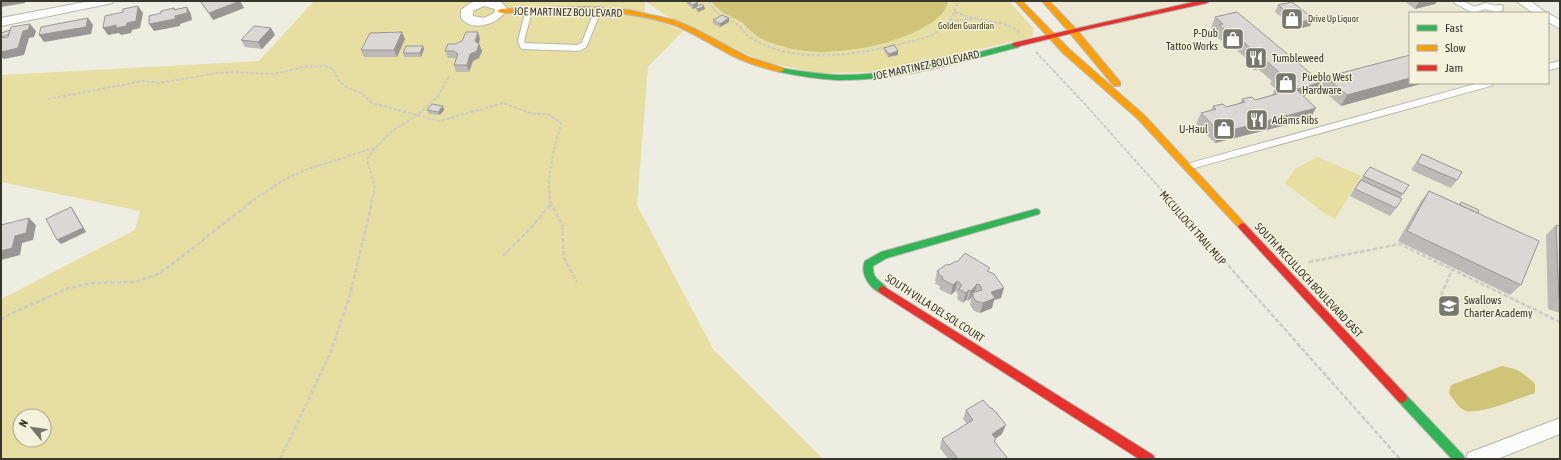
<svg xmlns="http://www.w3.org/2000/svg" width="1561" height="460" font-family="'Asap Condensed',sans-serif">
	<style>
		.built { fill: #ebe9d4 }
		.green { fill: #e7dea2; fill-rule: evenodd }
		.water { fill: #cfc477 }
		.lines { fill: none; stroke-linecap: round; stroke-linejoin: round }
		.lane-casing { stroke: #b8b7af; stroke-width: 8 }
		.street-casing { stroke: #b8b7af; stroke-width: 2 }
		.fast-casing { stroke: #b8b7af; stroke-width: 2 }
		.slow-casing { stroke: #b8b7af; stroke-width: 2 }
		.jam-casing { stroke: #b8b7af; stroke-width: 2 }
		.path-far1 { stroke: #ccccc7; stroke-width: 2; stroke-dasharray: 3.5 1.5; stroke-linecap: butt }
		.path { stroke: #ccccc7; stroke-width: 2.5; stroke-dasharray: 4.5 2; stroke-linecap: butt }
		.lane { stroke: #fcfcfb; stroke-width: 6 }
		.street { fill: #fcfcfb; fill-rule: evenodd }
		.fast { fill: #30b455; fill-rule: evenodd }
		.slow { fill: #ff9f0a; fill-rule: evenodd }
		.jam { fill: #e5322d; fill-rule: evenodd }
		.wall { fill: #bcb9b6 }
		.shaded-wall { fill: #999694 }
		.building { fill: #dbd7d4; stroke: #999694 }
		.labels { text-anchor: middle; dominant-baseline: central; stroke-width: 3; stroke-linejoin: round; paint-order: stroke }
		.far-poi-label { font-size: 9px; fill: #38372e; stroke: #f4f1dc; text-anchor: start }
		.far-park-label { font-size: 9px; fill: #413a0d; stroke: #f4f1dc }
		.street-label { font-size: 11px; fill: #38372e; stroke: #f4f1dc }
		.poi-label { font-size: 11px; fill: #38372e; stroke: #f4f1dc; text-anchor: start }
	</style>
	<rect width="100%" height="100%" fill="#eeede2"/>
	<!-- built -->
	<polygon class="built" points="1045,1 1522,1 1541,13 1410,13 1410,83 1548,83 1548,17 1560,25 1560,459 1459,459 1145,121 1108,72"/>
	<!-- green -->
	<g class="green">
		<path d="M 314,1 L 711,1 C 718,12 730,16 740,22 C 746,26 751,32 757,36 C 768,43 785,47 797,50 C 820,54 845,51 867,47 C 887,44 948,26 948,1 L 1009,1 L 1034,29 L 1032,37 L 882,72 L 819,73 L 764,62 L 670,18 L 645,1 L 645,15 L 683,31 L 648,67 L 637,205 L 713,349 L 823,459 L 1,459 L 1,299 L 135,230 L 140,211 L 1,182 L 1,75 L 259,61 ZM 20,416 L 44,416 L 44,440 L 20,440 Z"/>
		<polygon points="1317,157 1362,176 1335,219 1323,212 1285,183 1295,169"/>
	</g>
	<!-- water -->
	<g class="water">
		<path d="M 711,1 L 948,1 L 948,3 C 946,9 943,14 938,18 C 907,44 837,57 798,50 C 785,48 768,43 757,36 C 751,32 746,26 741,22 C 730,16 718,12 711,1 Z"/>
		<path d="M 1502,366 C 1518,369 1523,372 1535,384 L 1535,393 C 1519,398 1481,415 1466,411 C 1459,409 1453,399 1449,393 L 1451,385 Z"/>
	</g>
	<g class="lines">
		<!-- lane casing -->
		<g class="lane-casing">
			<g id="lane">
				<polyline points="1457,1 1474,10 1485,6 1496,9 1500,8"/>
				<polyline points="529,10 521,41 523,46 578,48 584,45 598,10"/>
				<polyline points="1548,67 1560,64"/>
				<polyline points="1187,167 1490,83"/>
			</g>
		</g>
		<!-- street casing -->
		<g class="street-casing">
			<g id="street">
				<polygon points="90,1 114,1 112,3 108,4 1,26 1,18"/>
				<path d="M 475,1 L 501,2 L 507,8 C 501,24 472,33 461,18 L 461,10 L 469,4 ZM 484,6 L 495,9 L 494,13 L 484,18 L 473,16 L 473,11 Z"/>
				<polygon points="1516,1 1530,1 1547,13 1533,13"/>
				<polygon points="1548,13 1560,20 1560,29 1548,22"/>
				<polygon points="1560,418 1560,434 1497,459 1466,459 1468,453"/>
			</g>
		</g>
		<!-- fast casing -->
		<g class="fast-casing">
			<g id="fast">
				<path d="M 1016,43 L 1019,43 L 1019,47 C 960,62 899,81 838,80 C 818,79 799,76 780,72 L 776,70 L 780,68 C 799,71 818,74 838,75 C 898,76 958,57 1016,43 Z"/>
				<path d="M 1036,209 L 1039,210 L 1040,212 L 1039,214 L 887,258 L 873,266 C 872,281 882,280 888,290 L 886,293 L 883,294 C 871,290 859,274 865,261 L 881,252 Z"/>
				<polygon points="1402,393 1406,395 1463,455 1465,459 1452,459 1398,401 1397,398 1398,395"/>
			</g>
		</g>
		<!-- slow casing -->
		<g class="slow-casing">
			<g id="slow">
				<polygon points="1015,1 1022,1 1069,49 1144,115 1245,224 1246,226 1245,228 1239,228 1138,119 1063,53"/>
				<polygon points="1042,1 1049,1 1076,29 1120,82 1120,86 1114,86 1070,33"/>
				<path d="M 587,7 L 629,10 L 674,20 L 695,29 L 748,57 L 783,68 L 784,70 L 780,72 C 763,68 747,63 731,55 C 712,45 694,33 674,25 C 619,6 558,12 501,13 L 497,11 L 501,9 Z"/>
			</g>
		</g>
		<!-- jam casing -->
		<g class="jam-casing">
			<g id="jam">
				<polygon points="1198,1 1210,1 1207,3 1089,29 1016,47 1012,45 1013,43"/>
				<polygon points="1242,223 1245,224 1406,395 1407,398 1406,401 1402,403 1398,401 1239,228 1238,226"/>
				<polygon points="883,286 1153,455 1155,459 1139,459 880,293 878,290 880,287"/>
			</g>
		</g>
		<!-- path-far1 -->
		<g class="path-far1">
			<polyline points="708,1 714,10 722,16"/>
			<path d="M 955,12 C 961,14 967,17 973,18 C 990,22 1006,21 1020,33"/>
			<path d="M 727,18 C 731,21 736,23 740,27 C 743,30 745,34 748,36 C 788,63 842,57 887,47"/>
			<polyline points="950,21 972,19"/>
			<path d="M 892,46 C 923,38 949,37 958,1"/>
			<polyline points="1036,52 1084,103 1173,203"/>
			<path d="M 48,99 L 143,81 L 159,83 L 217,73 L 236,72 L 274,74 L 303,67 L 325,66 L 333,69 L 339,81 L 346,87 L 362,93 L 372,103 L 439,121 L 503,103 L 530,113 L 550,115 L 561,123 C 555,148 545,178 551,203"/>
			<polyline points="249,203 285,179 305,170 374,148"/>
			<polyline points="371,203 375,188 367,159 375,148 392,131 418,115 438,96 450,75"/>
		</g>
		<!-- path -->
		<g class="path">
			<polyline points="550,202 562,224 564,258 577,282"/>
			<polyline points="1172,202 1400,459"/>
			<polyline points="503,256 530,229 550,205"/>
			<polyline points="1309,262 1400,244 1560,322"/>
			<polyline points="1441,295 1452,270"/>
			<polyline points="1,320 10,314 69,288 92,283 134,282 156,275 175,262 251,202"/>
			<polyline points="280,459 330,354 350,295 372,202"/>
		</g>
		<!-- lane -->
		<use href="#lane" class="lane"/>
		<!-- street -->
		<use href="#street" class="street"/>
		<!-- fast -->
		<use href="#fast" class="fast"/>
		<!-- slow -->
		<use href="#slow" class="slow"/>
		<!-- jam -->
		<use href="#jam" class="jam"/>
	</g>
	<!-- wall -->
	<g class="wall">
		<polygon points="200,1 240,1 244,8 213,20"/>
		<polygon points="687,1 698,2 698,6 704,6 705,9 698,12 696,10 695,7 693,9 687,4"/>
		<polygon points="1404,1 1437,1 1435,4 1415,9"/>
		<polygon points="1278,5 1310,26 1296,29 1275,12"/>
		<polygon points="1215,17 1315,93 1303,96 1310,119 1215,143 1196,124 1201,113 1211,110 1213,106 1226,107 1240,103 1242,99 1255,100 1272,95 1274,91 1277,90 1270,84 1272,81 1258,69 1254,70 1247,64 1249,61 1225,40 1222,41 1214,35 1216,32 1211,28"/>
		<polygon points="729,18 729,22 720,27 713,24 713,20"/>
		<polygon points="271,28 275,35 262,49 245,47 241,40"/>
		<polygon points="405,39 397,57 364,57 361,50"/>
		<polygon points="480,39 479,44 482,51 479,58 473,61 469,72 456,72 454,65 456,58 448,58 445,51 455,44"/>
		<polygon points="423,46 424,49 421,57 404,57 403,53"/>
		<polygon points="884,48 898,51 898,55 888,57 884,51"/>
		<polygon points="1326,77 1410,83 1424,83 1341,106 1320,88"/>
		<polygon points="443,106 444,110 440,115 429,114 427,110"/>
		<polygon points="1422,154 1457,180 1451,188 1411,170 1417,161"/>
		<polygon points="1370,167 1403,194 1400,198 1396,208 1390,216 1350,196 1358,183"/>
		<polygon points="1429,191 1459,204 1461,202 1478,213 1521,285 1510,295 1398,241 1421,201"/>
		<polygon points="1556,225 1560,226 1560,313 1548,309 1546,235"/>
		<polygon points="957,262 989,271 1001,298 994,300 992,308 980,313 974,311 970,305 971,298 968,301 966,300 963,303 957,299 958,294 957,294 957,292 955,291 951,295 939,289 940,286 935,284 936,281 935,281 937,271 949,265"/>
		<polygon points="966,410 1002,434 996,438 995,442 1008,459 948,459 940,448 942,439 967,424 963,419"/>
	</g>
	<!-- shaded-wall -->
	<g class="shaded-wall">
		<polygon points="1,1 25,1 25,3 1,7"/>
		<polygon points="240,1 244,8 213,20 209,13"/>
		<polygon points="1423,1 1437,1 1435,4 1415,9 1419,2"/>
		<polygon points="698,2 698,6 693,9 693,5"/>
		<polygon points="138,6 143,13 140,28 132,30 131,33 121,35 119,33 108,35 103,28 127,23"/>
		<polygon points="704,6 705,9 698,12 698,9"/>
		<polygon points="187,7 191,14 192,20 180,24 180,26 154,31 149,24 174,10 174,8 179,15"/>
		<polygon points="88,18 93,25 91,34 44,42 39,35"/>
		<polygon points="729,18 729,22 720,27 720,24"/>
		<polygon points="1314,19 1310,26 1296,29 1300,22"/>
		<polygon points="30,24 36,31 34,37 29,38 24,55 4,59 1,57 1,52 23,31"/>
		<polygon points="271,28 275,35 262,49 258,42"/>
		<polygon points="1230,30 1225,40 1222,41 1226,31"/>
		<polygon points="402,32 405,39 397,57 394,50"/>
		<polygon points="478,32 480,39 477,48 475,41"/>
		<polygon points="479,44 482,51 479,58 473,61 469,72 467,65 470,54"/>
		<polygon points="423,46 424,49 421,57 420,53"/>
		<polygon points="898,51 898,55 888,57 889,54"/>
		<polygon points="1264,59 1258,69 1254,70 1260,60"/>
		<polygon points="1410,78 1410,83 1424,83 1341,106 1347,95"/>
		<polygon points="1288,80 1282,90 1278,91 1284,81"/>
		<polygon points="1321,82 1315,93 1292,99 1298,89"/>
		<polygon points="443,106 444,110 440,115 438,112"/>
		<polygon points="1316,108 1310,119 1215,143 1220,133"/>
		<polygon points="71,207 74,211 86,232 61,244 57,240"/>
		<polygon points="29,218 36,225 33,240 22,243 20,255 1,260 1,251 15,236"/>
		<polygon points="957,281 955,291 951,295 953,285"/>
		<polygon points="977,284 974,294 972,293 971,298 968,301 971,291"/>
		<polygon points="1004,288 1001,298 994,300 992,308 980,313 983,303 991,292"/>
		<polygon points="969,290 966,300 963,303 966,293"/>
		<polygon points="1006,425 1002,434 989,443 992,434"/>
	</g>
	<!-- building -->
	<g class="building">
		<polygon points="200,1 240,1 209,13"/>
		<polygon points="687,1 696,1 698,2 693,5"/>
		<polygon points="1292,2 1314,19 1300,22 1278,5"/>
		<polygon points="702,4 704,6 698,9 695,7"/>
		<polygon points="138,6 136,21 127,23 126,26 116,28 116,25 103,28 105,16 123,12 123,9"/>
		<polygon points="187,7 187,13 175,16 175,19 149,24 149,16 161,13 161,11 174,8 174,10"/>
		<polygon points="1237,12 1321,82 1298,89 1288,80 1284,81 1276,74 1280,73 1264,59 1260,60 1252,53 1256,53 1230,30 1226,31 1219,25 1223,24 1215,17"/>
		<polygon points="722,15 729,18 720,24 713,20"/>
		<polygon points="88,18 86,27 39,35 41,27"/>
		<polygon points="30,24 28,30 23,31 18,48 1,52 1,38 8,37 11,27"/>
		<polygon points="254,26 271,28 258,42 241,40"/>
		<polygon points="10,30 8,35 1,37 1,33"/>
		<polygon points="402,32 394,50 361,50 370,33"/>
		<polygon points="466,32 478,32 475,41 479,44 477,51 470,54 467,65 454,65 458,54 454,51 445,51 448,44 455,44 462,41"/>
		<polygon points="894,45 898,51 889,54 884,48"/>
		<polygon points="406,46 423,46 420,53 403,53"/>
		<polygon points="1410,55 1410,78 1347,95 1326,77"/>
		<polygon points="1283,89 1286,92 1296,89 1316,108 1220,133 1201,113 1216,109 1213,106 1223,104 1226,107 1245,102 1242,99 1252,97 1255,100 1277,94 1274,91"/>
		<polygon points="432,104 443,106 438,112 427,110"/>
		<polygon points="1422,154 1462,172 1457,180 1417,163"/>
		<polygon points="1370,167 1409,185 1403,194 1363,176"/>
		<polygon points="1361,180 1402,199 1396,208 1355,189"/>
		<polygon points="1429,191 1539,241 1521,285 1407,231"/>
		<polygon points="1461,202 1479,210 1478,213 1460,205"/>
		<polygon points="71,207 83,228 57,240 46,219"/>
		<polygon points="29,218 26,233 15,236 12,248 1,251 1,225"/>
		<polygon points="1556,225 1560,226 1560,299 1559,299"/>
		<polygon points="965,253 990,268 987,271 994,274 1004,288 991,292 995,298 983,303 976,301 972,295 974,295 972,293 982,290 980,285 977,284 971,291 969,290 966,293 959,289 962,285 960,284 960,283 957,281 953,285 942,279 943,277 938,274 939,272 937,271 947,264 949,265 956,261 957,262"/>
		<polygon points="983,400 990,408 992,408 995,412 996,412 1006,425 992,434 996,439 994,441 1008,459 958,459 942,439 973,420 966,410"/>
	</g>
	<!-- icons -->
	<defs>
		<g id="shop-square" transform="scale(1.15)"><rect x="-9" y="-9" width="18" height="18" rx="4" fill="#78776d" stroke="#f4f1dc"/><path d="M-5-2.5h2.3a2.7 3.5 0 0 1 5.4 0H5L5.5 6h-11ZM-1.5-2.5h3a1.5 2.3 0 0 0-3 0Z" fill="#fff"/></g>
		<g id="restaurant-square" transform="scale(1.15)"><rect x="-9" y="-9" width="18" height="18" rx="4" fill="#78776d" stroke="#f4f1dc"/><path d="M-5-6h1v4h1v-4h1v4h1v-4h1v5L-1.5 .5V6h-2V.5L-5-1ZM5-6V6H3V1.5H1.5Q1.5-4 5-6Z" fill="#fff"/></g>
		<g id="school-square" transform="scale(1.15)"><rect x="-9" y="-9" width="18" height="18" rx="4" fill="#78776d" stroke="#f4f1dc"/><path d="M0-5L7-2L0 1L-7-2ZM-4 1L0 2.5L4 1V4Q0 6-4 4Z" fill="#fff"/></g>
	</defs>
	<g fill-rule="evenodd">
		<use href="#shop-square" x="1292" y="19"/>
		<use href="#shop-square" x="1233" y="39"/>
		<use href="#restaurant-square" x="1256" y="58"/>
		<use href="#shop-square" x="1286" y="83"/>
		<use href="#restaurant-square" x="1257" y="120"/>
		<use href="#shop-square" x="1224" y="129"/>
		<use href="#school-square" x="1449" y="306"/>
	</g>
	<g class="labels">
		<!-- far-poi labels -->
		<g class="far-poi-label">
			<text x="1308" y="19">Drive Up Liquor</text>
		</g>
		<!-- far-park labels -->
		<g class="far-park-label">
			<text x="966" y="26">Golden Guardian</text>
		</g>
		<!-- street labels -->
		<g class="street-label">
			<text transform="translate(568 12) rotate(1)">JOE MARTINEZ BOULEVARD</text>
			<text transform="translate(926 65) rotate(-12)">JOE MARTINEZ BOULEVARD</text>
			<text transform="translate(1193 228) rotate(49)">MCCULLOCH TRAIL MUP</text>
			<text transform="translate(1309 280) rotate(47)">SOUTH MCCULLOCH BOULEVARD EAST</text>
			<text transform="translate(935 308) rotate(33)">SOUTH VILLA DEL SOL COURT</text>
		</g>
		<!-- poi labels -->
		<g class="poi-label">
			<text x="1218" y="33" text-anchor="end">P-Dub<tspan x="1218" dy="13">Tattoo Works</tspan></text>
			<text x="1272" y="58">Tumbleweed</text>
			<text x="1302" y="77">Pueblo West<tspan x="1302" dy="13">Hardware</tspan></text>
			<text x="1272" y="120">Adams Ribs</text>
			<text x="1208" y="129" text-anchor="end">U-Haul</text>
			<text x="1464" y="300">Swallows<tspan x="1464" dy="13">Charter Academy</tspan></text>
		</g>
	</g>
	<!-- border -->
	<rect width="1561" height="460" fill="none" stroke="#38372e" stroke-width="4"/>
	<!-- legend -->
	<rect x="1409" y="12" width="140" height="72" fill="#f4f1dc" stroke="#a9a796"/>
	<rect x="1417" y="25" width="20" height="6" fill="#30b455" stroke="#a9a796"/>
	<text x="1445" y="32" font-size="12" fill="#38372e">Fast</text>
	<rect x="1417" y="45" width="20" height="6" fill="#ff9f0a" stroke="#a9a796"/>
	<text x="1445" y="52" font-size="12" fill="#38372e">Slow</text>
	<rect x="1417" y="65" width="20" height="6" fill="#e5322d" stroke="#a9a796"/>
	<text x="1445" y="72" font-size="12" fill="#38372e">Jam</text>
	<!-- north arrow -->
	<g transform="translate(32 428) rotate(299)"><circle r="19" fill="#f4f1dc" stroke="#a9a796"/>
	<path d="M0-3L7 15L0 10L-7 15Z" fill="#78776d"/>
	<text y="-6" font-size="11" font-weight="bold" text-anchor="middle" fill="#38372e">N</text>
	</g>
</svg>
